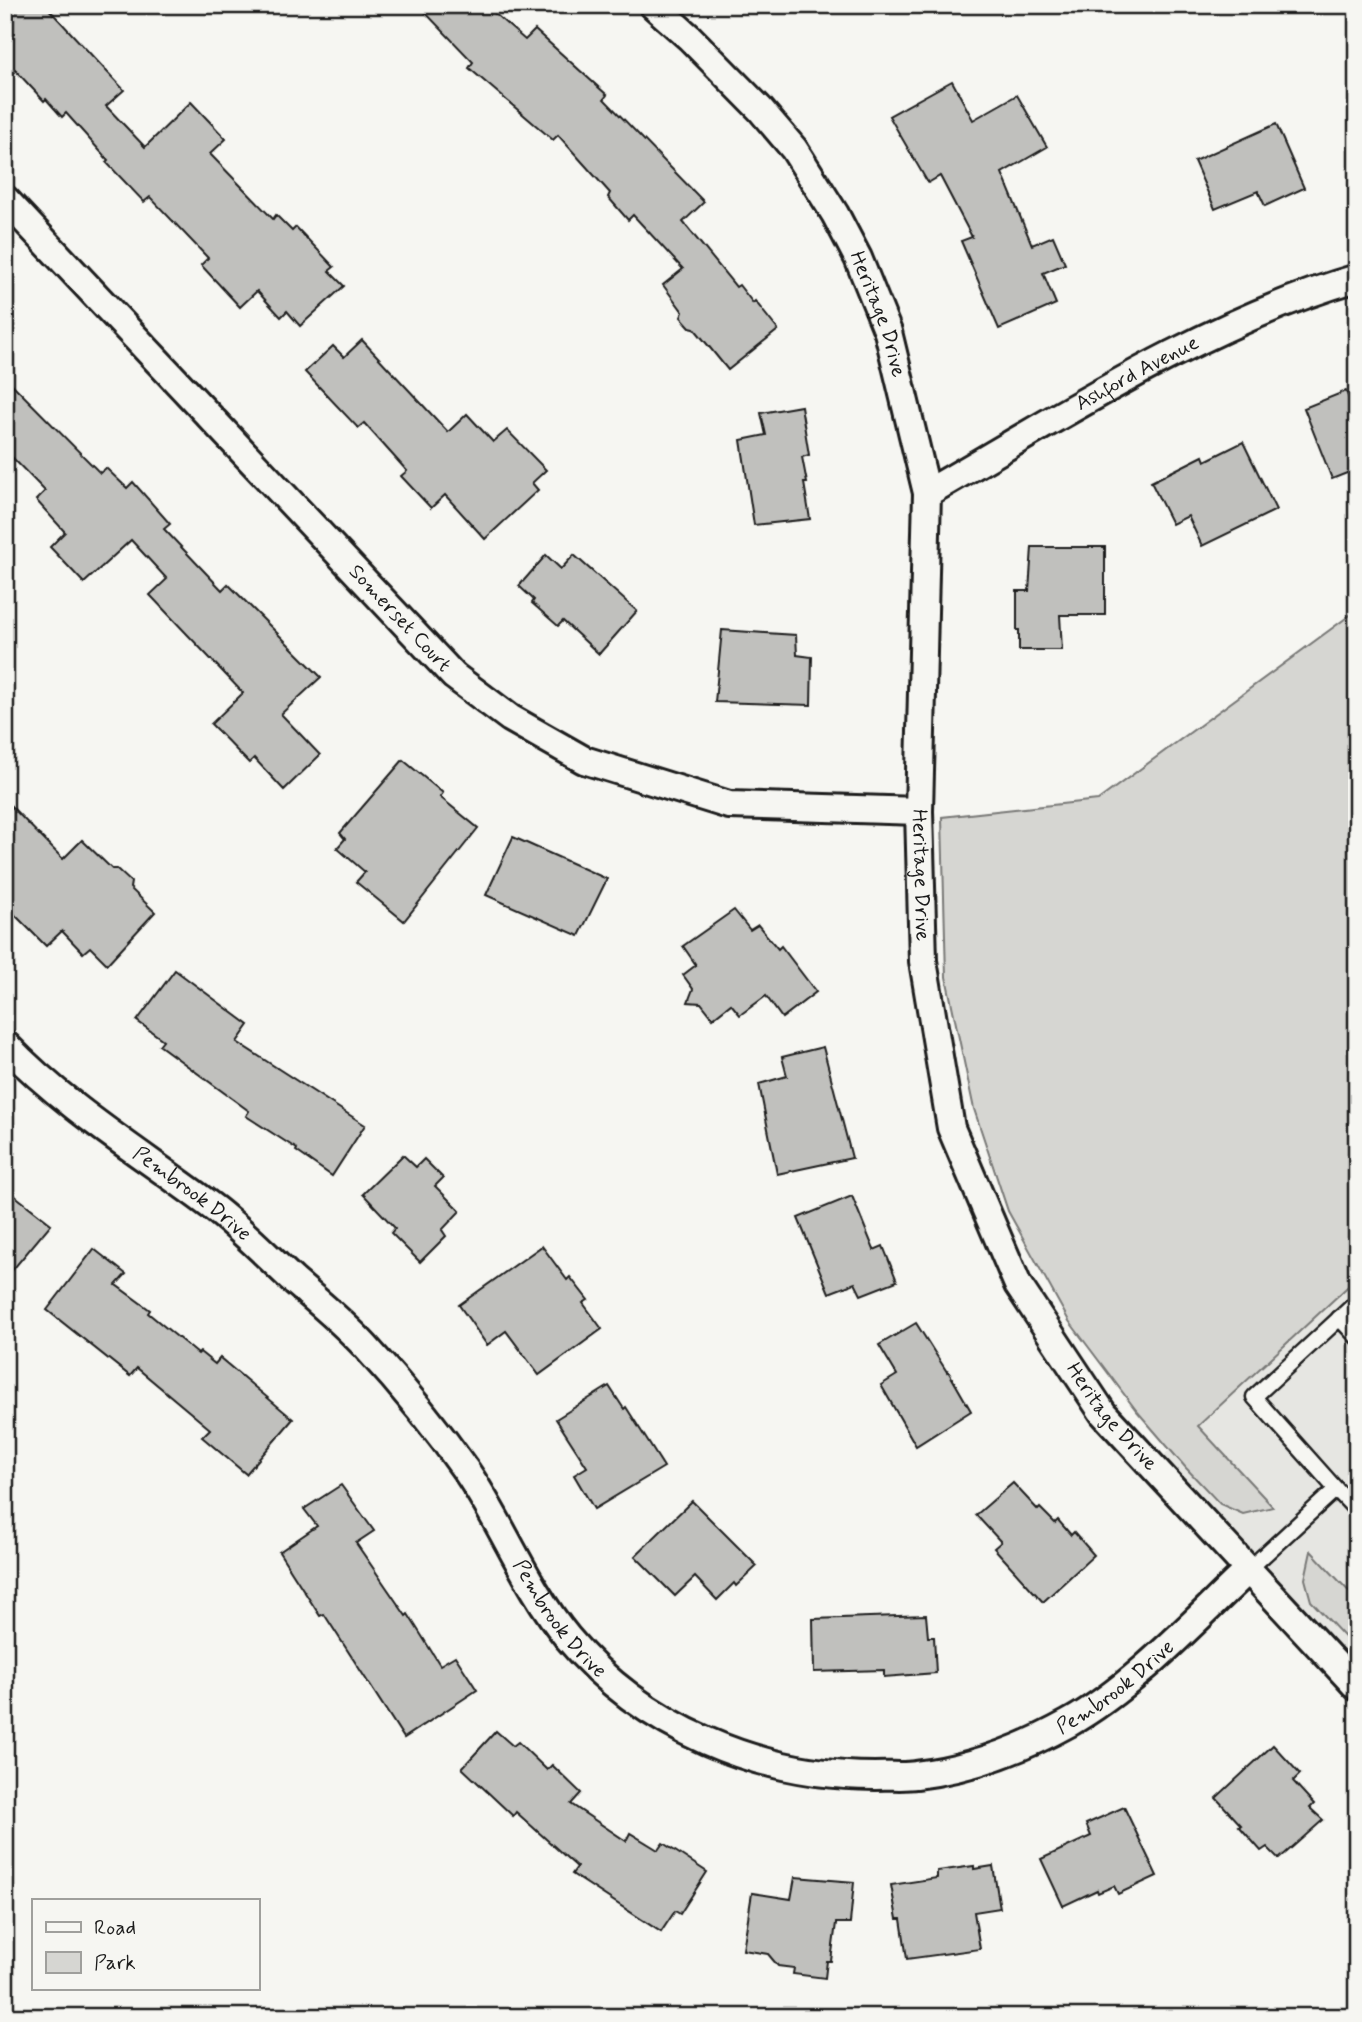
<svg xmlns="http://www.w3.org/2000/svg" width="1362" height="2022" font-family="Mynerve,sans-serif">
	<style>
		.built { fill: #e6e6e2 }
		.green { fill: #d6d6d2; stroke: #797977; stroke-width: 2 }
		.building { fill: #c0c0bd; stroke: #1c1c1c; stroke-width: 2 }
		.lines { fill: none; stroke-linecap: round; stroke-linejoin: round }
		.service-casing { stroke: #1c1c1c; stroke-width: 19 }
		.minor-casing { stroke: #1c1c1c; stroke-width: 32 }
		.service { stroke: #f6f6f2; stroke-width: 14 }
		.minor { stroke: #f6f6f2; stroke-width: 26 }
		.labels { text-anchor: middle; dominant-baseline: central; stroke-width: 7; stroke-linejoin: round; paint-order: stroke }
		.street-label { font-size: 21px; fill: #1c1c1c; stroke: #f6f6f2 }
	</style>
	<rect width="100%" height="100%" fill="#f6f6f2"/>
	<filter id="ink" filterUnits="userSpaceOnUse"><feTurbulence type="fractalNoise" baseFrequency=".0143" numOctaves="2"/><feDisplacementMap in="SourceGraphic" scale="14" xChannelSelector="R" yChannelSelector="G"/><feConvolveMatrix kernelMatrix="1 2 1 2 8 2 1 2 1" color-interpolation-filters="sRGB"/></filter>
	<g filter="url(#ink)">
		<!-- built -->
		<polygon class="built" points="1357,1276 1357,1663 1163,1456"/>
		<!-- green -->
		<g class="green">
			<polygon points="1357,610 1357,1278 1198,1426 1273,1507 1243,1514 1220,1504 1186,1468 1136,1410 1069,1321 1008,1211 974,1109 946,977 942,817 1098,800"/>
			<polygon points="1311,1551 1357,1600 1357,1650 1311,1601 1305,1579"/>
		</g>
		<!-- building -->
		<g class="building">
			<polygon points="5,5 45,5 124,90 106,106 145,147 191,102 226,139 210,154 273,219 276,215 292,231 296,227 334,267 329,271 344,286 300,326 287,311 281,317 257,291 240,307 201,265 208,258 150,197 144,202 106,162 108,160 66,113 62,117 46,99 44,101 5,59"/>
			<polygon points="418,5 485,5 525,40 535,30 607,95 604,99 704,202 683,222 736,287 739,285 753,303 755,301 778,330 728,370 694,328 690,327 681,317 683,312 663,285 683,269 633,215 628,220 608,197 610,193 558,135 553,140 469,68 473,62"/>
			<polygon points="952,81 973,120 1017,95 1047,147 1002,173 1032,245 1053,236 1065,264 1043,273 1056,304 999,329 961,241 972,237 940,176 928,183 889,116"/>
			<polygon points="1276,124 1304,188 1265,206 1258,191 1215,209 1194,161"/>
			<polygon points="362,340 448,432 467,414 493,442 507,430 546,470 532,483 538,490 485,539 445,495 431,508 401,476 407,471 364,423 358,428 305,372 333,346 344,357"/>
			<polygon points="5,377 100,473 106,468 127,488 133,482 170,524 164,529 222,590 228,584 321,677 281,714 320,755 284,790 254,758 249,763 211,724 243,693 150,595 167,579 131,540 84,583 50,547 65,532 36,500 45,491 5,450"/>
			<polygon points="1346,391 1351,404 1357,402 1357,469 1332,479 1304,408"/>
			<polygon points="801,406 809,455 802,457 807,483 804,483 810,519 754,525 741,440 766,435 761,413"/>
			<polygon points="1243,442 1276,510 1202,546 1188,516 1172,524 1151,482 1203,456 1205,461"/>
			<polygon points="1032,547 1105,547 1105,615 1060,615 1062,650 1019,650 1019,630 1017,630 1017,591 1029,591"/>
			<polygon points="546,555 561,569 574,555 637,611 599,654 563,621 558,626 532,603 534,600 519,586"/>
			<polygon points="722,630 796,635 797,655 812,657 811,705 715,702"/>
			<polygon points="403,760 443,793 440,797 478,828 404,921 356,882 365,872 337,848 345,839 340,833"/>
			<polygon points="5,800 63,859 82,840 112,869 117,869 131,882 130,888 155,912 107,964 90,947 83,953 62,931 46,946 5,905"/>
			<polygon points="513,837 607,879 579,936 486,895"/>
			<polygon points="734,910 750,930 758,925 778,949 781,946 816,992 782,1018 766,996 740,1015 731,1004 713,1018 701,1003 688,1002 693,989 683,975 696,965 683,946"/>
			<polygon points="175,970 249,1025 237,1042 365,1125 332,1176 296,1151 297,1149 246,1116 249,1111 159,1045 163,1040 137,1021"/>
			<polygon points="823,1047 852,1158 777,1174 759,1084 787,1076 782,1057"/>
			<polygon points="403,1155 416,1167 424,1159 443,1178 435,1186 460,1211 442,1230 446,1236 420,1262 391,1233 395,1228 363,1194"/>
			<polygon points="5,1188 51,1224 5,1279"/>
			<polygon points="852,1196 874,1250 883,1246 897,1281 861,1295 855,1283 829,1293 798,1218"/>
			<polygon points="542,1246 567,1280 570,1277 588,1300 583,1303 602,1329 539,1375 506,1331 487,1345 459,1305"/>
			<polygon points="94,1249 126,1274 116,1285 150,1310 148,1313 198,1354 200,1352 215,1364 220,1358 293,1419 246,1474 202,1437 210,1429 137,1368 130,1376 47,1310"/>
			<polygon points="916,1323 947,1372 948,1371 971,1411 916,1446 881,1385 897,1375 879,1345"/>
			<polygon points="609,1386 624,1409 626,1407 664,1467 594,1509 574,1475 587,1467 556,1419"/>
			<polygon points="1013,1483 1038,1510 1040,1508 1055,1523 1058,1520 1071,1535 1074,1532 1094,1555 1043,1602 994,1548 1001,1542 976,1515"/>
			<polygon points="341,1485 374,1531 356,1543 406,1616 408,1614 440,1665 455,1656 477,1690 404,1738 324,1614 320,1616 279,1552 317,1526 304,1509"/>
			<polygon points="692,1501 757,1566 736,1586 734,1583 717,1600 695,1577 675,1596 635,1556"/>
			<polygon points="926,1615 928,1637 934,1637 936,1673 884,1677 884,1670 814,1672 813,1619"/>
			<polygon points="496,1731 513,1746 518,1742 547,1770 552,1765 581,1793 571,1804 626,1841 630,1833 658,1850 663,1843 707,1872 680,1914 675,1911 661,1932 572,1874 577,1867 516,1812 513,1816 462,1768"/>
			<polygon points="1273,1745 1300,1774 1293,1781 1314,1804 1310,1808 1323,1820 1279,1859 1267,1847 1261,1851 1239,1826 1241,1825 1216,1798"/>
			<polygon points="1124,1807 1157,1876 1118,1894 1114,1886 1098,1893 1097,1890 1063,1906 1041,1859 1091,1836 1086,1824"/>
			<polygon points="974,1866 974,1869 993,1866 1000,1908 974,1912 980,1949 907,1959 901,1919 897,1919 891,1885 937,1878 937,1871"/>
			<polygon points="795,1877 854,1882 850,1923 836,1923 831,1961 827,1961 825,1978 793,1974 794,1968 778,1966 768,1954 743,1950 752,1893 791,1899"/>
		</g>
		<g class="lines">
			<!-- service casing -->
			<g class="service-casing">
				<g id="service">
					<polyline points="1339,1318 1357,1337"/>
					<polyline points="1336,1489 1254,1397 1357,1302"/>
					<polyline points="1247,1571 1336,1489 1357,1511"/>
				</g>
			</g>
			<!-- minor casing -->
			<g class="minor-casing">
				<g id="minor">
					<path id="s1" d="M 653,5 L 690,38 L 760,109 L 794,149 L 835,214 L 858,258 L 888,332 L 927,493 L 919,811 L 923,961 L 951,1128 L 1018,1285 L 1103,1413 L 1357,1687"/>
					<path id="s2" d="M 5,199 L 454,676 L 510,718 L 584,760 L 729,805 L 919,811"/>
					<path id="s3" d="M 927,493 C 1061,416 1208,321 1357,278"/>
					<path id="s4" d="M 5,1044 C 67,1109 144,1155 215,1209 C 242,1230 267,1256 293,1280 C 317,1301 343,1322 365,1346 C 400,1384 437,1429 467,1472 C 503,1525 526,1587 568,1638 C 643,1728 759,1776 875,1776 C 889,1775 903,1777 916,1775 C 969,1769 1022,1749 1069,1723 C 1133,1687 1193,1622 1247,1571"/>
				</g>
			</g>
			<!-- service -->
			<use href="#service" class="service"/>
			<!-- minor -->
			<use href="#minor" class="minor"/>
		</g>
	</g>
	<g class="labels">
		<!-- street labels -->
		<g class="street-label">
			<text stroke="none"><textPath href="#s1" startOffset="388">Heritage Drive</textPath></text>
			<text stroke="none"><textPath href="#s3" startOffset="242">Ashford Avenue</textPath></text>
			<text stroke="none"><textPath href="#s2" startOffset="576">Somerset Court</textPath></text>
			<text stroke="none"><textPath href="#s1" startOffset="956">Heritage Drive</textPath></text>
			<text stroke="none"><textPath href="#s4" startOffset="240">Pembrook Drive</textPath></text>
			<text stroke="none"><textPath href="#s1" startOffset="1544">Heritage Drive</textPath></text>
			<text stroke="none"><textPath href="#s4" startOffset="807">Pembrook Drive</textPath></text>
			<text stroke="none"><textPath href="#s4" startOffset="1437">Pembrook Drive</textPath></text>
		</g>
	</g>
	<!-- margin -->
	<rect width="1362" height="2022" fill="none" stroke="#f6f6f2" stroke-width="28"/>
	<rect x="14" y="14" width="1334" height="1994" fill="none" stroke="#1c1c1c" stroke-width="2.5" filter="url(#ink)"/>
	<!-- legend -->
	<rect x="32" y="1899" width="228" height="91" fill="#f6f6f2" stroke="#9f9f9c" stroke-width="2"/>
	<rect x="46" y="1922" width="35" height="10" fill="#f6f6f2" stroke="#9f9f9c" stroke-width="2"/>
	<text x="94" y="1934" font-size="21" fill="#1c1c1c">Road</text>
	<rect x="46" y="1952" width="35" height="21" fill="#d6d6d2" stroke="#9f9f9c" stroke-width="2"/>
	<text x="94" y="1969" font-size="21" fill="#1c1c1c">Park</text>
</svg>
